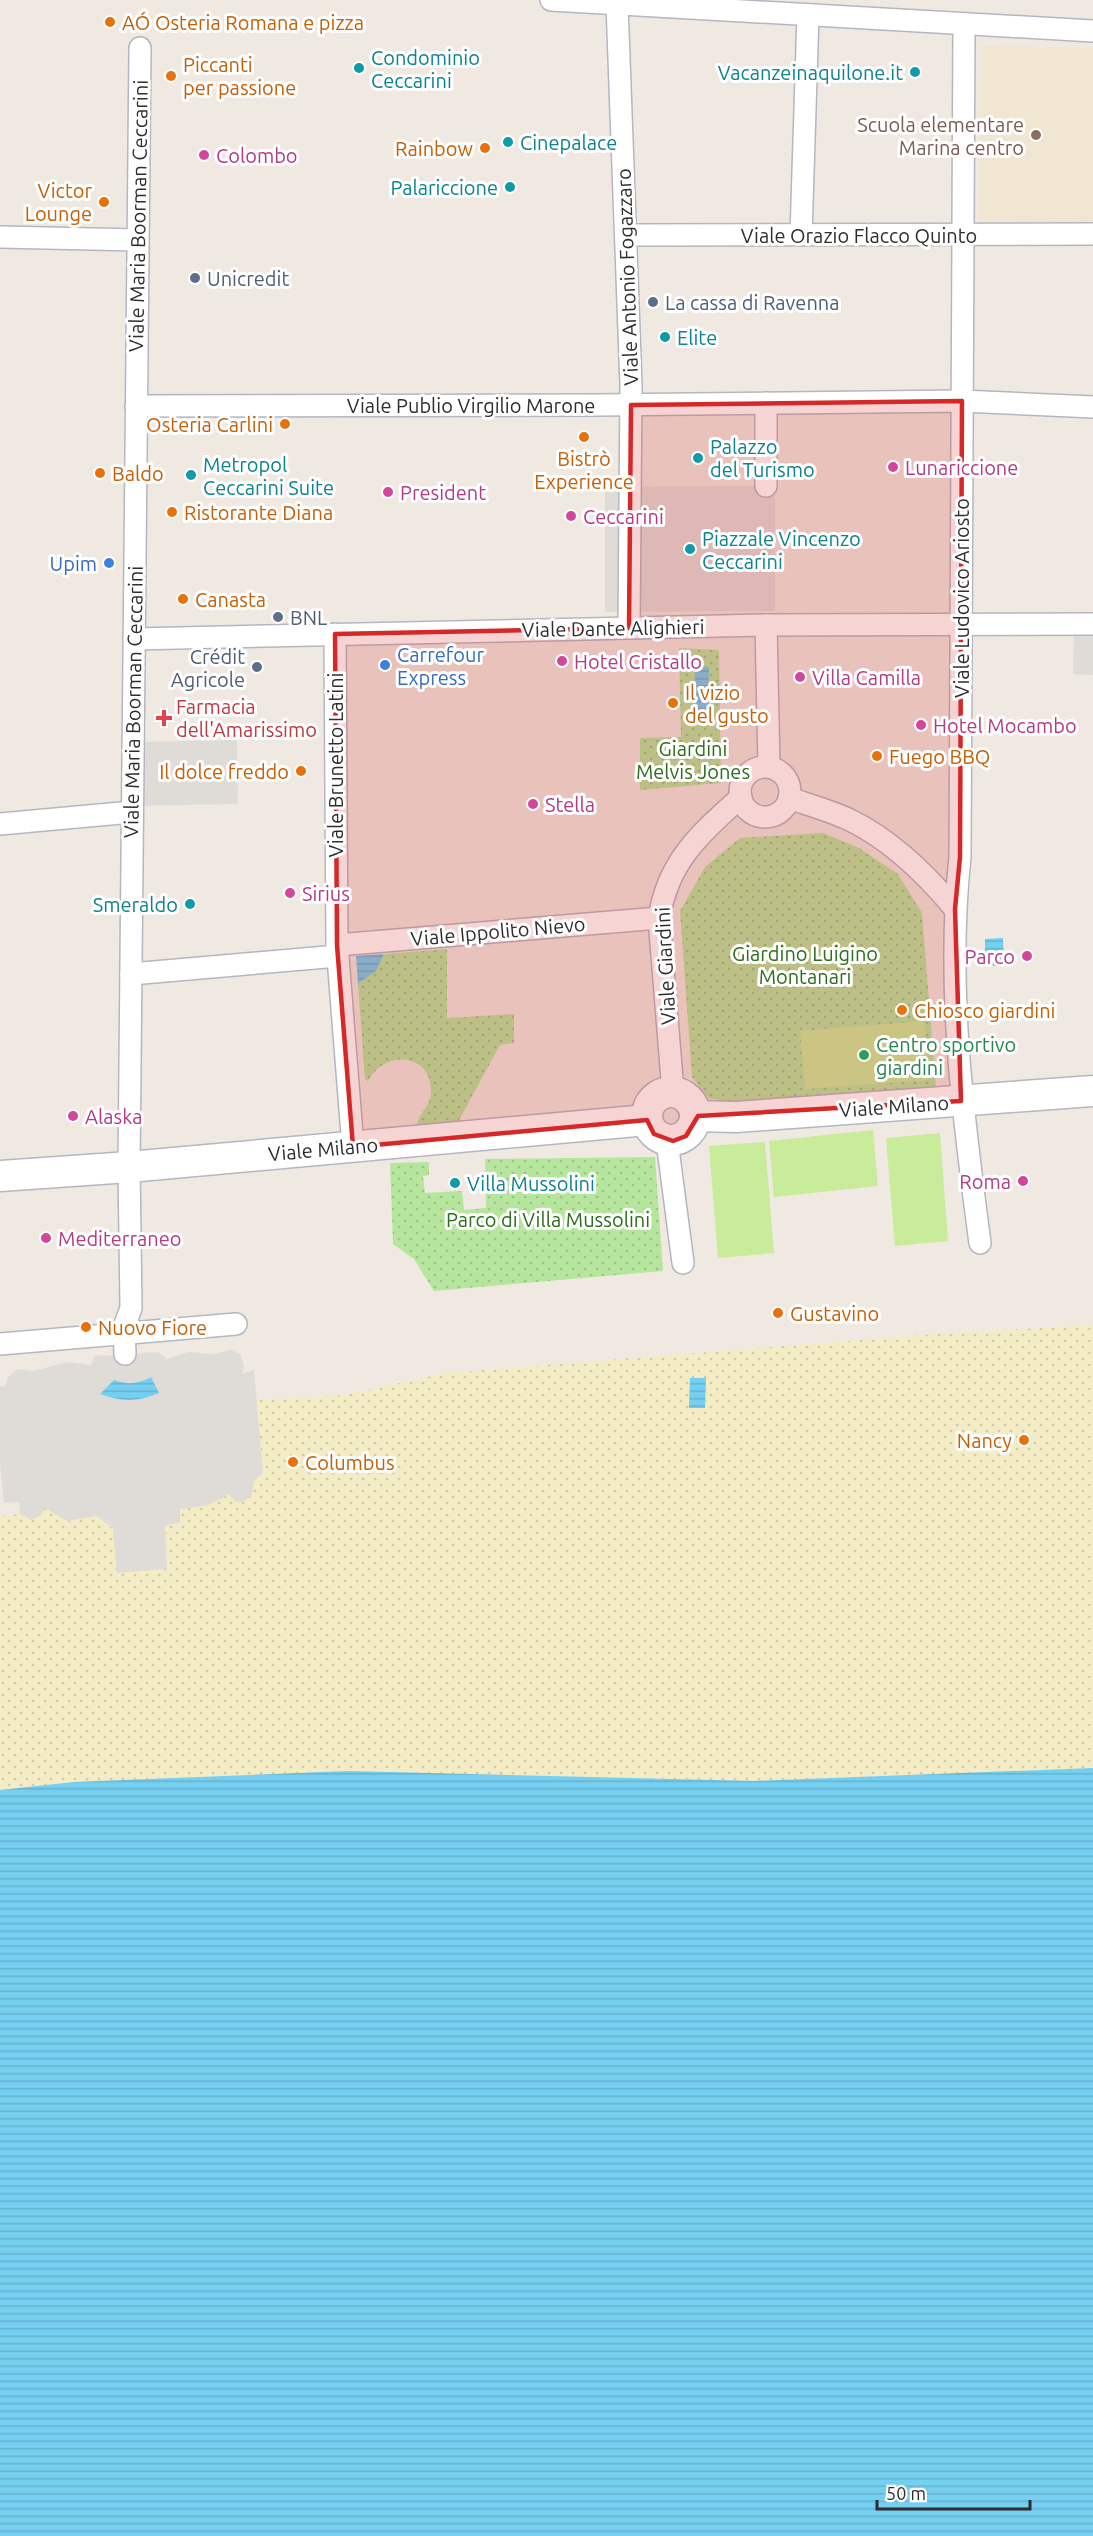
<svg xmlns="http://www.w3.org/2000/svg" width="1093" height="2536" font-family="Ubuntu,sans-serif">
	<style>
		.education { fill: #f0e6d1 }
		.sand { fill: url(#sand-dots) }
		.park { fill: url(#park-dots) }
		.pitch { fill: #c9ec9a }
		.plaza { fill: #dfdcd8 }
		.water { fill: url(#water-rules) }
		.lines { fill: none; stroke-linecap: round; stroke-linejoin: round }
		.street-casing { stroke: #b4b7c1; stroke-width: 24 }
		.secondary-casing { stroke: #b4b7c1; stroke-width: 33 }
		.street { stroke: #fff; stroke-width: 21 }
		.secondary { stroke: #fff; stroke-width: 30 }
		.marked { fill: #d62828; fill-opacity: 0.2; stroke: #d62828; stroke-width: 4.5; stroke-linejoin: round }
		.food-dot { fill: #e8710a; stroke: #fff; stroke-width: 2 }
		.culture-dot { fill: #0f9aa8; stroke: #fff; stroke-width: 2 }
		.education-dot { fill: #8d6e63; stroke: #fff; stroke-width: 2 }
		.hotel-dot { fill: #d1479c; stroke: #fff; stroke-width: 2 }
		.service-dot { fill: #5c6f8a; stroke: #fff; stroke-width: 2 }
		.shop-dot { fill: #3f7fe0; stroke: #fff; stroke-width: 2 }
		.health-dot { fill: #e0444e; stroke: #fff; stroke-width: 2 }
		.leisure-dot { fill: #2e9e5b; stroke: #fff; stroke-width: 2 }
		.labels { text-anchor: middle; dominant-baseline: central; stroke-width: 6; stroke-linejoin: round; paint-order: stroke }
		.food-label { font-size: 20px; fill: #c56008; stroke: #fff; text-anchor: start }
		.culture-label { font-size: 20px; fill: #0d838f; stroke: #fff; text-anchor: start }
		.education-label { font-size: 20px; fill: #785e54; stroke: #fff; text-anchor: end }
		.hotel-label { font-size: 20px; fill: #b23c85; stroke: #fff; text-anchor: start }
		.street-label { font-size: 20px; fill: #2e2e2e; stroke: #fff }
		.service-label { font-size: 20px; fill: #4e5e75; stroke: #fff; text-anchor: start }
		.shop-label { font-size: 20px; fill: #366cbe; stroke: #fff; text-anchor: end }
		.health-label { font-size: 20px; fill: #be3a42; stroke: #fff; text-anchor: start }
		.park-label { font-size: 20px; fill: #2c6e1b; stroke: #fff }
		.leisure-label { font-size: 20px; fill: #27864d; stroke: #fff; text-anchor: start }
	</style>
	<defs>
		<pattern id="sand-dots" width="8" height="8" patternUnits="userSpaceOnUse" patternTransform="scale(1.5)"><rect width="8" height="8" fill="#f3ecc5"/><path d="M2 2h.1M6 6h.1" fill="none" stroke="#d1cbaa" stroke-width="1.8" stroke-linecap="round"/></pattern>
		<pattern id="park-dots" width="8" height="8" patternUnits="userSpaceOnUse" patternTransform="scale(1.5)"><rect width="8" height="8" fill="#b6e59e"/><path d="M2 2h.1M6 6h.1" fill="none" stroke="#9dc588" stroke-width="1.8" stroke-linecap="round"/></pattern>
		<pattern id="water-rules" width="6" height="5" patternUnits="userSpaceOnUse" patternTransform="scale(1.5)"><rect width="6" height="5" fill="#75cff0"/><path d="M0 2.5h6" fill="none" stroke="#66b2ce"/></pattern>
	</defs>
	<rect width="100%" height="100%" fill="#efe9e1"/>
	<!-- education -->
	<polygon class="education" points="981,46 1093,48 1093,223 978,221"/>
	<!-- sand -->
	<polygon class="sand" points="1093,1325 1093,1768 753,1781 348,1771 74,1782 0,1790 0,1516 20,1514 31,1520 45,1508 67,1521 96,1516 167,1568 165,1526 180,1509 209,1505 229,1494 252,1495 254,1480 263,1473 257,1400 344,1395 446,1373 936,1334"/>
	<!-- park -->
	<g class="park">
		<polygon points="679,648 719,650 721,783 640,790 640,738 681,737"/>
		<polygon points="823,833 859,848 898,874 922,913 936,1088 736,1103 708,1098 692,1077 680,911 705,867 740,838"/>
		<path d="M 447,949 L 447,1018 L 514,1014 L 514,1043 L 500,1045 L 458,1122 L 417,1126 C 418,1113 431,1106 431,1092 C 432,1054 386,1048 368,1081 L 365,1079 L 358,984 L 376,971 L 384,954 Z"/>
		<polygon points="655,1157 663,1271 434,1291 414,1259 393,1244 390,1163 429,1162 429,1175 423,1176 425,1193 462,1191 464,1210 486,1208 485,1159"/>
	</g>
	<!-- pitch -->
	<g class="pitch">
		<polygon points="924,1021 928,1080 805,1089 800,1031"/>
		<polygon points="873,1130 878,1186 774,1197 769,1141"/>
		<polygon points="940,1133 948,1241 895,1246 886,1138"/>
		<polygon points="765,1142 774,1253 718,1258 709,1146"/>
	</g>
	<!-- plaza -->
	<g class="plaza">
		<polygon points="775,486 775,611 605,612 605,487"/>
		<polygon points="1074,624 1093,624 1093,675 1073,674"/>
		<polygon points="237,740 238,804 133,806 132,742"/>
		<polygon points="231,1350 240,1354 244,1365 242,1374 254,1370 263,1473 254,1480 252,1495 243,1502 235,1501 229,1494 209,1505 180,1509 180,1522 165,1526 167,1569 117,1573 113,1528 96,1516 67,1521 45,1508 40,1516 31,1520 20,1514 19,1502 4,1503 0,1463 0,1386 5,1387 8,1377 17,1369 33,1371 68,1362 91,1365 95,1356 158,1352 167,1359 188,1352 213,1354"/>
	</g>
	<!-- water -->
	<g class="water">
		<polygon points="695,666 709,667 708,713 694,713"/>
		<polygon points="1003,938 1004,966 985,966 985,939"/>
		<polygon points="384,954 376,971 358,984 356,956"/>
		<path d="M 151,1377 L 159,1393 C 137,1402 122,1402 100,1394 L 114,1380 C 129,1385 137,1384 151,1377 Z"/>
		<polygon points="690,1378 706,1378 705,1408 689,1408"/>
		<polygon points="1093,1768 1093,2536 0,2536 0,1790 74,1782 348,1771 753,1781"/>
	</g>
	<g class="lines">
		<!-- street casing -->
		<g class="street-casing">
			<g id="street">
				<polyline points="551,0 1093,31"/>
				<polyline points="617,4 631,385 629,628"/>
				<path d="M 964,24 L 960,857 C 946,986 963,1116 980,1243"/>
				<polyline points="626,235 1093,234"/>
				<polyline points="801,235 808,15"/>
				<polyline points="0,237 138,240"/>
				<polyline points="136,406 598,405 962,401 1093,407"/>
				<polyline points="766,486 766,403"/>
				<polyline points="766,625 769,767"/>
				<polyline points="335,634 337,945 353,1147"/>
				<polyline points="134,639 766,625 1093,624"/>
				<circle cx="765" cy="792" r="25"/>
				<path d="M 789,798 C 809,805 831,811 850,820 C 891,840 926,874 955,909"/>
				<polyline points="0,824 132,812"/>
				<polyline points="337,945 659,918"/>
				<polyline points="131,974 338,956"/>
				<path d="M 673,1092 L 659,918 C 668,861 700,834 741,797"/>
				<polyline points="667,1141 683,1263"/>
				<polyline points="0,1344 236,1324"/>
				<polyline points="125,1354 124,1327 131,1308 129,1167 140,48"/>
			</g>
		</g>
		<!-- secondary casing -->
		<g class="secondary-casing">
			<g id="secondary">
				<circle cx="671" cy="1116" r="24"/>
				<polyline points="696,1116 736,1117 1093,1091"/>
				<polyline points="0,1176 129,1167 647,1120"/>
			</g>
		</g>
		<!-- street -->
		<use href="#street" class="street"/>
		<!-- secondary -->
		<use href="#secondary" class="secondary"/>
	</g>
	<!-- marked area -->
	<path class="marked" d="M 962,401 L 960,857 L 955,909 L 961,1101 L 698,1116 L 686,1136 L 673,1141 L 654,1134 L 647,1120 L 353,1147 L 337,945 L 335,634 L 629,628 L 631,405 Z"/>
	<!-- markers -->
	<g class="food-dot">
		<circle cx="110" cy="22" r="6"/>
		<circle cx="171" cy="76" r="6"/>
		<circle cx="485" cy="148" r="6"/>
		<circle cx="104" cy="202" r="6"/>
		<circle cx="285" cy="424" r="6"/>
		<circle cx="584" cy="437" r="6"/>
		<circle cx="100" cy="473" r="6"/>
		<circle cx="172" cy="512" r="6"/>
		<circle cx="183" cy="599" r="6"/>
		<circle cx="673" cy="703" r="6"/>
		<circle cx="877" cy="756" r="6"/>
		<circle cx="301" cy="771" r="6"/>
		<circle cx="902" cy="1010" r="6"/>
		<circle cx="778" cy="1313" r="6"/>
		<circle cx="86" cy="1327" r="6"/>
		<circle cx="1024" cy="1440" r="6"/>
		<circle cx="293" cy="1462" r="6"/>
	</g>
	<g class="culture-dot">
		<circle cx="359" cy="68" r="6"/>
		<circle cx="915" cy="72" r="6"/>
		<circle cx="508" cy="142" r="6"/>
		<circle cx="510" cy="187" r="6"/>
		<circle cx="665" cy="337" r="6"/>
		<circle cx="698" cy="458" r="6"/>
		<circle cx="191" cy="475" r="6"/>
		<circle cx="690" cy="549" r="6"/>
		<circle cx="190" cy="904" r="6"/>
		<circle cx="455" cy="1183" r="6"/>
	</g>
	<circle class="education-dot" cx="1036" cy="135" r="6"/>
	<g class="hotel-dot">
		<circle cx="204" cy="155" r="6"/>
		<circle cx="893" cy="467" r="6"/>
		<circle cx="388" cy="492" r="6"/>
		<circle cx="571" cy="516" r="6"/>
		<circle cx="562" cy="661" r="6"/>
		<circle cx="800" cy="677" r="6"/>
		<circle cx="921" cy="725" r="6"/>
		<circle cx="533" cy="804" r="6"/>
		<circle cx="290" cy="893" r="6"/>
		<circle cx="1027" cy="956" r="6"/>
		<circle cx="73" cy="1116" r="6"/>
		<circle cx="1023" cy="1181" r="6"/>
		<circle cx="46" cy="1238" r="6"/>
	</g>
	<g class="service-dot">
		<circle cx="195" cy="278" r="6"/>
		<circle cx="653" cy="302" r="6"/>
		<circle cx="278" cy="617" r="6"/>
		<circle cx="257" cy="667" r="6"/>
	</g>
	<g class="shop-dot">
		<circle cx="109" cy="563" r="6"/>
		<circle cx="385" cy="665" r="6"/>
	</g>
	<path class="health-dot" d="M161 709h6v6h6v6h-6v6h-6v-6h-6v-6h6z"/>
	<circle class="leisure-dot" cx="864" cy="1055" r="6"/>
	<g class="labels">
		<!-- food labels -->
		<g class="food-label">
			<text x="122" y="22">AÓ Osteria Romana e pizza</text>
			<text x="183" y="64">Piccanti<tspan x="183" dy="23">per passione</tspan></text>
			<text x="473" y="148" text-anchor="end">Rainbow</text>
			<text x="92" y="190" text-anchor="end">Victor<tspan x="92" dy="23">Lounge</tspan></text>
			<text x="273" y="424" text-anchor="end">Osteria Carlini</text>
			<text x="584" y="458" text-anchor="middle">Bistrò<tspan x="584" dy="23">Experience</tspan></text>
			<text x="112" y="473">Baldo</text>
			<text x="184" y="512">Ristorante Diana</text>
			<text x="195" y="599">Canasta</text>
			<text x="685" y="692">Il vizio<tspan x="685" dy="23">del gusto</tspan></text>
			<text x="889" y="756">Fuego BBQ</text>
			<text x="289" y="771" text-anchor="end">Il dolce freddo</text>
			<text x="914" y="1010">Chiosco giardini</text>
			<text x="790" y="1313">Gustavino</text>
			<text x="98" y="1327">Nuovo Fiore</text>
			<text x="1012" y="1440" text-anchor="end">Nancy</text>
			<text x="305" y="1462">Columbus</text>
		</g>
		<!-- culture labels -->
		<g class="culture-label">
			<text x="371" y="57">Condominio<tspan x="371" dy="23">Ceccarini</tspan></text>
			<text x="903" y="72" text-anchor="end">Vacanzeinaquilone.it</text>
			<text x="520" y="142">Cinepalace</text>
			<text x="498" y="187" text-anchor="end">Palariccione</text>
			<text x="677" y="337">Elite</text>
			<text x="710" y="446">Palazzo<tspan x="710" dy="23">del Turismo</tspan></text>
			<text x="203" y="464">Metropol<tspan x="203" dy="23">Ceccarini Suite</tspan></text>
			<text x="702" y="538">Piazzale Vincenzo<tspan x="702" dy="23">Ceccarini</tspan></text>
			<text x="178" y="904" text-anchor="end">Smeraldo</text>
			<text x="467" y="1183">Villa Mussolini</text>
		</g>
		<!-- education labels -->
		<g class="education-label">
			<text x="1024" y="124">Scuola elementare<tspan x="1024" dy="23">Marina centro</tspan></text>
		</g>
		<!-- hotel labels -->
		<g class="hotel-label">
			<text x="216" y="155">Colombo</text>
			<text x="905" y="467">Lunariccione</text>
			<text x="400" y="492">President</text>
			<text x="583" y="516">Ceccarini</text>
			<text x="574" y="661">Hotel Cristallo</text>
			<text x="812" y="677">Villa Camilla</text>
			<text x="933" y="725">Hotel Mocambo</text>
			<text x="545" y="804">Stella</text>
			<text x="302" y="893">Sirius</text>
			<text x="1015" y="956" text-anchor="end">Parco</text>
			<text x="85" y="1116">Alaska</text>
			<text x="1011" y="1181" text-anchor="end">Roma</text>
			<text x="58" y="1238">Mediterraneo</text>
		</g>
		<!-- street labels -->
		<g class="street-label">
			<text transform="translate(138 216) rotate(-89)">Viale Maria Boorman Ceccarini</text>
			<text x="859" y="235">Viale Orazio Flacco Quinto</text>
			<text transform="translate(627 277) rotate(-92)">Viale Antonio Fogazzaro</text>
			<text x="471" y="405">Viale Publio Virgilio Marone</text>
			<text transform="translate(961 598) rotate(-90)">Viale Ludovico Ariosto</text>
			<text transform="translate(613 628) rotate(-1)">Viale Dante Alighieri</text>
			<text transform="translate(133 702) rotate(-89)">Viale Maria Boorman Ceccarini</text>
			<text transform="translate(335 765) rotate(-90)">Viale Brunetto Latini</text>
			<text transform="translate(498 931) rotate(-5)">Viale Ippolito Nievo</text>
			<text transform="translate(665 966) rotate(-93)">Viale Giardini</text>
			<text transform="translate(894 1106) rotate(-4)">Viale Milano</text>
			<text transform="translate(323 1149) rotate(-5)">Viale Milano</text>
		</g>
		<!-- service labels -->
		<g class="service-label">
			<text x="207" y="278">Unicredit</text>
			<text x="665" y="302">La cassa di Ravenna</text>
			<text x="290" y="617">BNL</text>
			<text x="245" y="656" text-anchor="end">Crédit<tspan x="245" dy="23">Agricole</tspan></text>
		</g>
		<!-- shop labels -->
		<g class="shop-label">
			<text x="97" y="563">Upim</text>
			<text x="397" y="654" text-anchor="start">Carrefour<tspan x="397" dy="23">Express</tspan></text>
		</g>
		<!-- health labels -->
		<g class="health-label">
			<text x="176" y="706">Farmacia<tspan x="176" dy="23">dell'Amarissimo</tspan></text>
		</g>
		<!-- park labels -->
		<g class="park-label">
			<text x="693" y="748">Giardini<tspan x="693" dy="23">Melvis Jones</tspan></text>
			<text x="805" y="953">Giardino Luigino<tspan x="805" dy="23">Montanari</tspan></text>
			<text x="548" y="1219">Parco di Villa Mussolini</text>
		</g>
		<!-- leisure labels -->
		<g class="leisure-label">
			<text x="876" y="1044">Centro sportivo<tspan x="876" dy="23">giardini</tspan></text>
		</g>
	</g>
	<!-- scale -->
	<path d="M877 2500v9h153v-9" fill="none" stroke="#2e2e2e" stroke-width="3"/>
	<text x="886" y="2500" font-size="18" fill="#2e2e2e" stroke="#ffffff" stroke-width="4.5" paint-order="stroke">50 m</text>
</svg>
